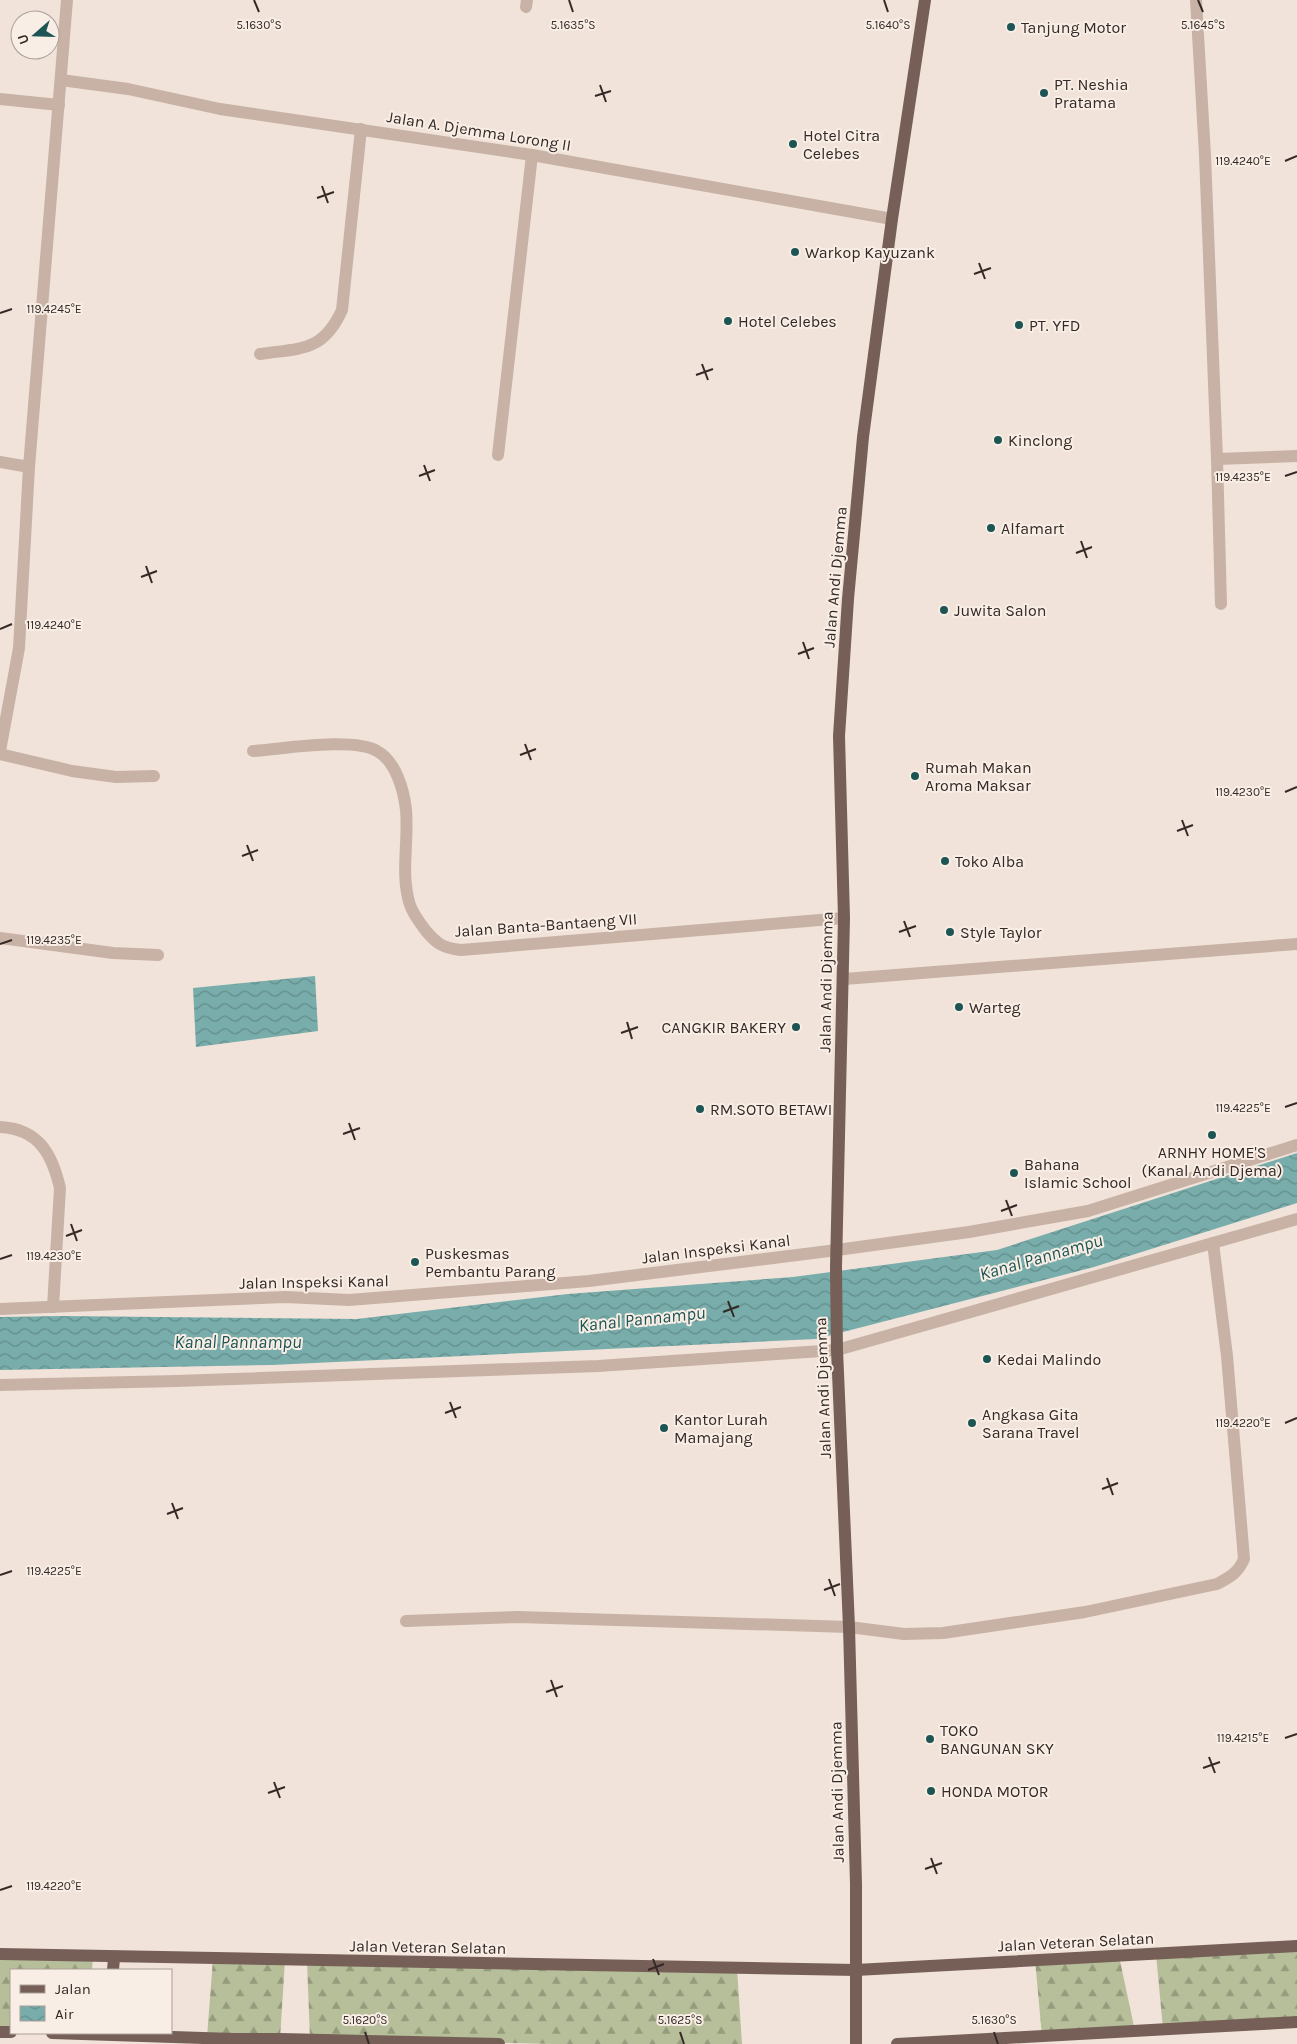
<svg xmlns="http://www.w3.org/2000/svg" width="1297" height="2044" font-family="Karla,sans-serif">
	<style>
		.forest { fill: url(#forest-firs) }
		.water { fill: url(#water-waves) }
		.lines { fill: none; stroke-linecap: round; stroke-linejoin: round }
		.minor { stroke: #c8b2a5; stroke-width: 12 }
		.major { stroke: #765f57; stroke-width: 12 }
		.ticks { fill: none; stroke: #342926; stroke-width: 2 }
		.poi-dot { fill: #1c5554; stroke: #f9eee5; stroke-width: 2 }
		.labels { text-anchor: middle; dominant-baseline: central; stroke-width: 4; stroke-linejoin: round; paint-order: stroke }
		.poi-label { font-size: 16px; fill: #342926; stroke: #f9eee5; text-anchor: start }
		.street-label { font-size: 16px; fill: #342926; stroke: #f9eee5 }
		.water-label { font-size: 18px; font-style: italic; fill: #1c5554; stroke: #f9eee5 }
		.ticks-label { font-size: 12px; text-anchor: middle; fill: #342926; stroke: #f9eee5; stroke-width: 4; stroke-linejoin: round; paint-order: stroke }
	</style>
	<defs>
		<pattern id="forest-firs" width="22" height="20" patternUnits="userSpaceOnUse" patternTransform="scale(1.25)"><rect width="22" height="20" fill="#b6bf99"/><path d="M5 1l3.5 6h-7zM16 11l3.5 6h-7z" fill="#959b7d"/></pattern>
		<pattern id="water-waves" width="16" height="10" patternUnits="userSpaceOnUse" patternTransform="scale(1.25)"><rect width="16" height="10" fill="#78adab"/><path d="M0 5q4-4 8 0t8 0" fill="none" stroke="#638d8b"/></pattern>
	</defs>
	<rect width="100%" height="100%" fill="#f1e3d9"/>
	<!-- forest -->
	<g class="forest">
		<polygon points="1297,1946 1297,2022 1163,2029 1156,1954"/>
		<polygon points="0,1954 93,1957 92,1970 11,1970 11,2032 0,2032"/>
		<polygon points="1119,1956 1135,2031 1042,2036 1035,1960"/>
		<polygon points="213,1959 285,1960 280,2039 207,2037"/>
		<polygon points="307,1961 737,1968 742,2044 554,2044 310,2039"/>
	</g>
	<!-- water -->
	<g class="water">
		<polygon points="315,976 318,1031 196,1047 193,988"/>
		<polygon points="1297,1153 1297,1203 1094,1267 816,1339 272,1365 0,1370 0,1317 60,1316 357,1319 568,1294 793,1277 997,1250"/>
	</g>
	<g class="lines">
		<!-- minor -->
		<g class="minor">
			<polyline points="1196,0 1205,155 1217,459 1221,604"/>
			<polyline points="526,7 527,0"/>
			<polyline points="61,80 128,89 220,109 532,155 892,219"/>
			<polyline points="0,99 59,105"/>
			<path d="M 260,354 C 301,348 323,352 342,310 L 361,129"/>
			<polyline points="498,455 532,155"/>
			<polyline points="1217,459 1297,456"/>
			<polyline points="0,462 29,467 67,0"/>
			<polyline points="0,751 19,648 29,467"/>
			<path d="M 253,751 C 283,749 353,737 377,751 C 396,761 404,791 406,810 C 409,842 400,874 410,905 C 413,914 420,923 426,931 C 437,944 443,948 461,950 L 844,918"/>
			<polyline points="0,754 72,771 116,777 154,776"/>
			<polyline points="0,938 113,953 158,955"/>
			<polyline points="844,979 1297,944"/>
			<path d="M 0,1127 C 39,1129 52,1154 60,1188 L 53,1307"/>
			<polyline points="0,1309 286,1297 349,1300 589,1281 837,1250 969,1232 1088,1211 1297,1145"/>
			<polyline points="0,1385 176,1381 598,1366 837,1350 1297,1219"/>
			<path d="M 406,1621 L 518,1617 L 849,1627 L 904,1634 L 943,1633 L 1085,1612 L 1217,1584 C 1230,1577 1238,1573 1244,1559 L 1227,1356 L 1213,1243"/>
		</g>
		<!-- major -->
		<g class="major">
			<polyline points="0,1954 856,1970 1297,1946"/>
			<polyline points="113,1970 114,1958"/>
			<polyline points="0,2032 11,2032"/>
			<polyline points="52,2033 233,2039 280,2039 499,2044"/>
			<polyline points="856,2044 856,1884 849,1627 837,1350 836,1267 844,918 839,736 848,599 863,437 892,219 925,0"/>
			<polyline points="897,2044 1297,2022"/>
		</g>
	</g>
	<!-- ticks -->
	<path class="ticks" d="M 254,0 L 259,12M 569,0 L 573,12M 884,0 L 888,12M 1198,0 L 1203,12M 600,85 L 606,102M 595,96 L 611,91M 1285,161 L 1297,156M 322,186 L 328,203M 317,198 L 334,192M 979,263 L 985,279M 974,274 L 991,268M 0,313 L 12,309M 702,364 L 708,380M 696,375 L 713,369M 424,465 L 430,481M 419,476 L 435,470M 1285,476 L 1297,472M 1081,541 L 1087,558M 1076,553 L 1092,547M 146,566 L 152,583M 141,577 L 157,571M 0,629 L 12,624M 803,642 L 809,659M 798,654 L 814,648M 525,744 L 531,760M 520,755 L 536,749M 1285,792 L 1297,787M 1182,820 L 1188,836M 1177,831 L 1193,825M 247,845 L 253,861M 242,856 L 258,850M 904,921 L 910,937M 899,932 L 916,926M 0,944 L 12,940M 627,1022 L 632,1039M 621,1033 L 638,1027M 1285,1107 L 1297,1103M 349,1123 L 355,1140M 343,1134 L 360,1128M 1006,1200 L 1012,1216M 1001,1211 L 1017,1205M 71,1224 L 77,1241M 66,1236 L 82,1230M 0,1259 L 12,1255M 728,1301 L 734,1317M 723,1312 L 739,1306M 450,1402 L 456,1418M 445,1413 L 461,1407M 1285,1423 L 1297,1418M 1107,1478 L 1113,1495M 1102,1489 L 1118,1483M 172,1503 L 178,1519M 167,1514 L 183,1508M 0,1575 L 12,1571M 829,1579 L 835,1596M 824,1590 L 840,1584M 551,1680 L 557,1697M 546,1692 L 563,1686M 1285,1738 L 1297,1734M 1209,1757 L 1215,1773M 1203,1768 L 1220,1762M 274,1782 L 280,1798M 268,1793 L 285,1787M 931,1858 L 937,1874M 925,1869 L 942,1863M 0,1890 L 12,1886M 653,1959 L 659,1975M 648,1970 L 664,1964M 365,2032 L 369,2044M 680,2032 L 684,2044M 994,2032 L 998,2044"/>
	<!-- markers -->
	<g class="poi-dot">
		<circle cx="1011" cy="27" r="5"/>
		<circle cx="1044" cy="93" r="5"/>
		<circle cx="793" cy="144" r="5"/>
		<circle cx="795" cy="252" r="5"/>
		<circle cx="728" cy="321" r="5"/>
		<circle cx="1019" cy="325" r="5"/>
		<circle cx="998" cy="440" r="5"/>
		<circle cx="991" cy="528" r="5"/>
		<circle cx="944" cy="610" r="5"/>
		<circle cx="915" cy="776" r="5"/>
		<circle cx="945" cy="861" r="5"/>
		<circle cx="950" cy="932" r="5"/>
		<circle cx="959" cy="1007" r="5"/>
		<circle cx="796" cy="1027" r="5"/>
		<circle cx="700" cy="1109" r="5"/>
		<circle cx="1212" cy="1135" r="5"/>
		<circle cx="1014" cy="1173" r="5"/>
		<circle cx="415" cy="1262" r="5"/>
		<circle cx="987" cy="1359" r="5"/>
		<circle cx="972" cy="1423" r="5"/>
		<circle cx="664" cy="1428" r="5"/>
		<circle cx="930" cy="1739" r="5"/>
		<circle cx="931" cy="1791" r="5"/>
	</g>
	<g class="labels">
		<!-- poi labels -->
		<g class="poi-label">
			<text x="1021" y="27">Tanjung Motor</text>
			<text x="1054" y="84">PT. Neshia<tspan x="1054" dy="18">Pratama</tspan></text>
			<text x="803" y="135">Hotel Citra<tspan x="803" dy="18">Celebes</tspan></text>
			<text x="805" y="252">Warkop Kayuzank</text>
			<text x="738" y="321">Hotel Celebes</text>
			<text x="1029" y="325">PT. YFD</text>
			<text x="1008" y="440">Kinclong</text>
			<text x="1001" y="528">Alfamart</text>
			<text x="954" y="610">Juwita Salon</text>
			<text x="925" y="767">Rumah Makan<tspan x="925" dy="18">Aroma Maksar</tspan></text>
			<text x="955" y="861">Toko Alba</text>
			<text x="960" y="932">Style Taylor</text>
			<text x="969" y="1007">Warteg</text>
			<text x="786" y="1027" text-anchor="end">CANGKIR BAKERY</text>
			<text x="710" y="1109">RM.SOTO BETAWI</text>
			<text x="1212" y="1152" text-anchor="middle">ARNHY HOME'S<tspan x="1212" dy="18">(Kanal Andi Djema)</tspan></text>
			<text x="1024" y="1164">Bahana<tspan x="1024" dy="18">Islamic School</tspan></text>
			<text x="425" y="1253">Puskesmas<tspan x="425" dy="18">Pembantu Parang</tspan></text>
			<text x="997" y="1359">Kedai Malindo</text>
			<text x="982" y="1414">Angkasa Gita<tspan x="982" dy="18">Sarana Travel</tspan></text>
			<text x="674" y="1419">Kantor Lurah<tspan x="674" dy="18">Mamajang</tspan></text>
			<text x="940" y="1730">TOKO<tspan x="940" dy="18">BANGUNAN SKY</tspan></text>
			<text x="941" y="1791">HONDA MOTOR</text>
		</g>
		<!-- street labels -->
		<g class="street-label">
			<text transform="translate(479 131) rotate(9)">Jalan A. Djemma Lorong II</text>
			<text transform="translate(835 577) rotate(-85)">Jalan Andi Djemma</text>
			<text transform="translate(546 925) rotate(-4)">Jalan Banta-Bantaeng VII</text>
			<text transform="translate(826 982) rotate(-89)">Jalan Andi Djemma</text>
			<text transform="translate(716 1249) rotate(-7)">Jalan Inspeksi Kanal</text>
			<text transform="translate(314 1282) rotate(-1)">Jalan Inspeksi Kanal</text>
			<text transform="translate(823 1388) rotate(-92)">Jalan Andi Djemma</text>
			<text transform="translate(837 1792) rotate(-91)">Jalan Andi Djemma</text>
			<text transform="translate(1076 1942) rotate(-3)">Jalan Veteran Selatan</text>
			<text transform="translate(428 1947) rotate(1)">Jalan Veteran Selatan</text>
		</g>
		<!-- water labels -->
		<g class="water-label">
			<text transform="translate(1041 1257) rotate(-16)">Kanal Pannampu</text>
			<text transform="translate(642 1319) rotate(-6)">Kanal Pannampu</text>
			<text x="238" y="1342">Kanal Pannampu</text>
		</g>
	</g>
	<g class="ticks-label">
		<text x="259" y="29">5.1630°S</text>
		<text x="573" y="29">5.1635°S</text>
		<text x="888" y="29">5.1640°S</text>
		<text x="1203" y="29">5.1645°S</text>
		<text x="1243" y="165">119.4240°E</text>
		<text x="54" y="313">119.4245°E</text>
		<text x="1243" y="481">119.4235°E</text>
		<text x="54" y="629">119.4240°E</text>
		<text x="1243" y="796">119.4230°E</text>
		<text x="54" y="944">119.4235°E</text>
		<text x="1243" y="1112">119.4225°E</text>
		<text x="54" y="1260">119.4230°E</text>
		<text x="1243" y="1427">119.4220°E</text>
		<text x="54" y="1575">119.4225°E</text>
		<text x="1243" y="1742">119.4215°E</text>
		<text x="54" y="1890">119.4220°E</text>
		<text x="365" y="2024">5.1620°S</text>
		<text x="680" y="2024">5.1625°S</text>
		<text x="994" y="2024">5.1630°S</text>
	</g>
	<!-- legend -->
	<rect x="10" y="1969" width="162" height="65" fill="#f9eee5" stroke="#aa9f99"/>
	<rect x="20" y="1985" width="25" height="8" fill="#765f57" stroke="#aa9f99"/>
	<text x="55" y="1994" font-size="15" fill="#342926">Jalan</text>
	<rect x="20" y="2006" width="25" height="15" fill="url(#water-waves)" stroke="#aa9f99"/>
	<text x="55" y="2019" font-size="15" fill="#342926">Air</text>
	<!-- north arrow -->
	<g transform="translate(35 35) rotate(250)"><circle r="24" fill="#f9eee5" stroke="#aa9f99"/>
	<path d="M0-4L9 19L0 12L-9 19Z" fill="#1c5554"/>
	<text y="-8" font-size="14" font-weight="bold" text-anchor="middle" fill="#342926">U</text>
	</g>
</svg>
